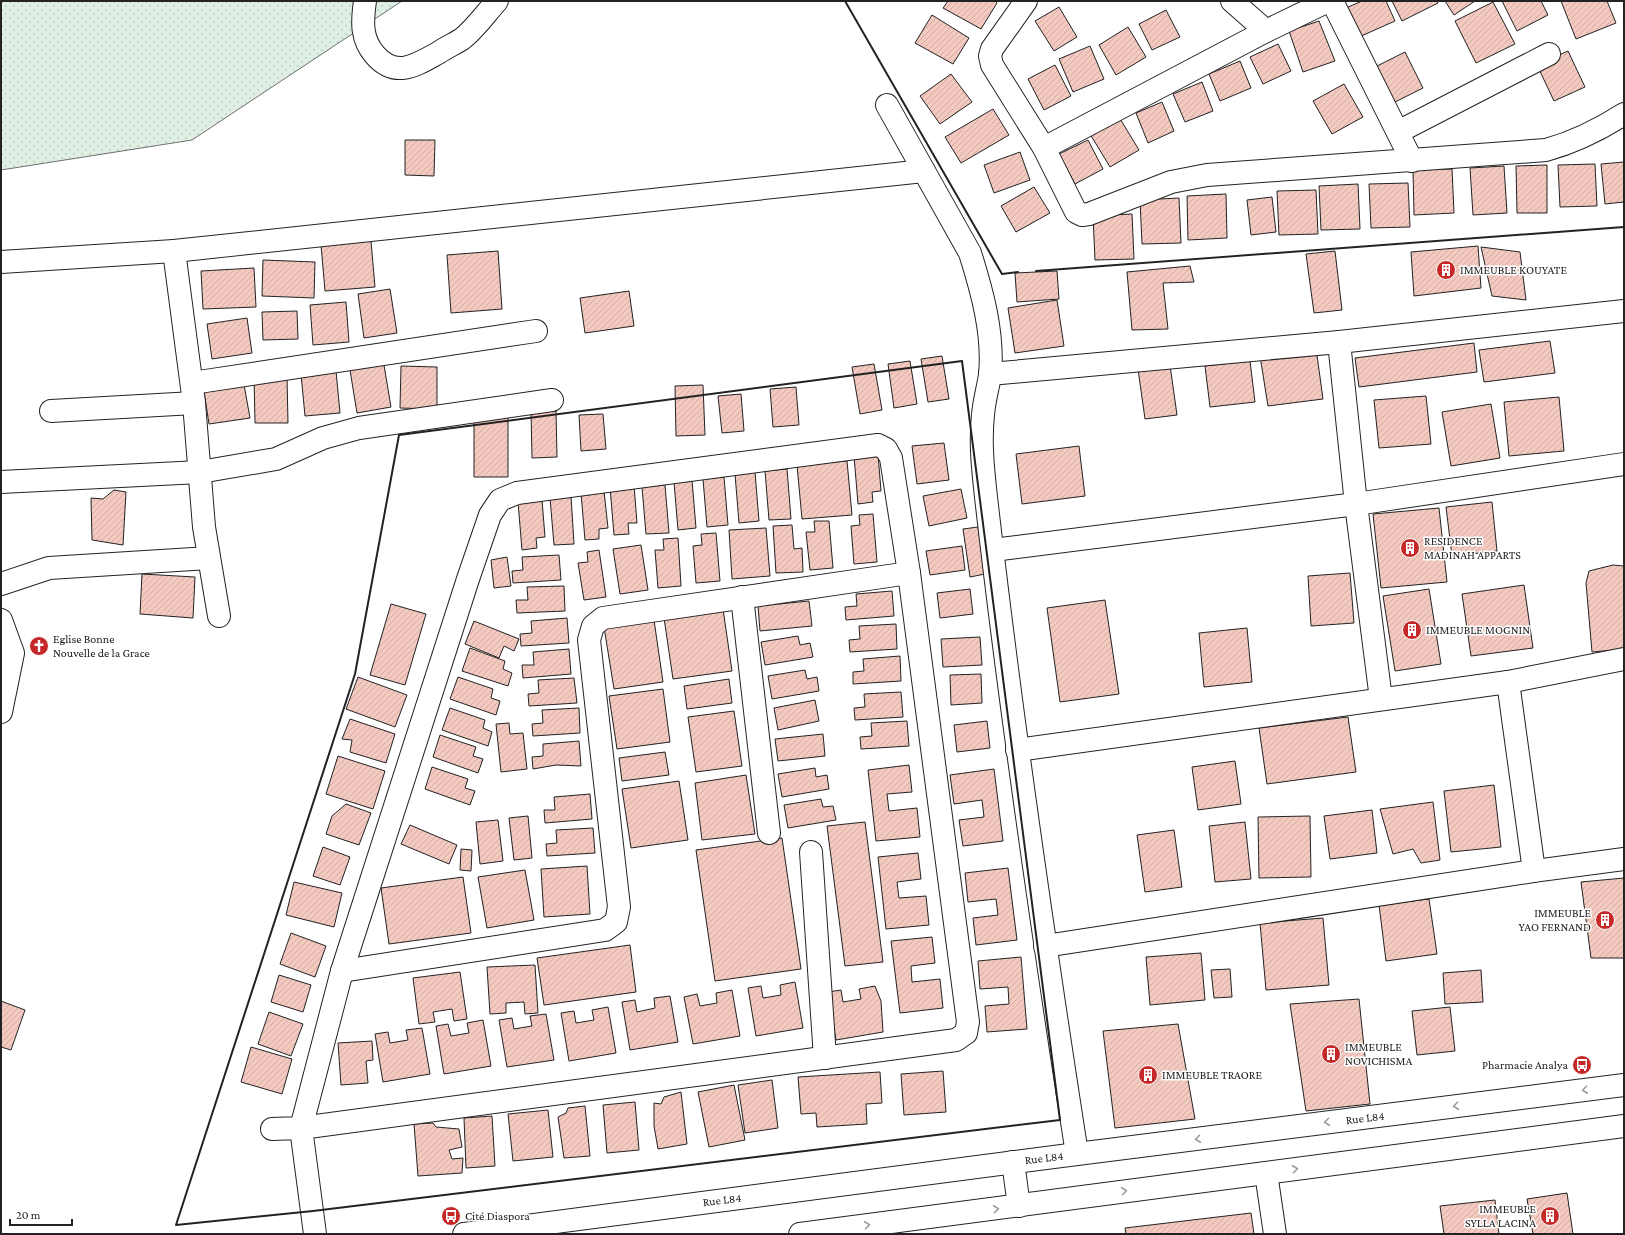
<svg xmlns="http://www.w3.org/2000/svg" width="1625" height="1235" font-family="'Crimson Pro',serif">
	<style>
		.grass { fill: url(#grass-dots); stroke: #6f6f6f }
		.building { fill: url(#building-hatch); stroke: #222 }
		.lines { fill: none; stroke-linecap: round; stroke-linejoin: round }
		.minor-casing { stroke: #222; stroke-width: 24 }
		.major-casing { stroke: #222; stroke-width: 24 }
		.minor { stroke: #fff; stroke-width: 22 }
		.major { stroke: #fff; stroke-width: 22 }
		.wall { stroke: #222; stroke-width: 2 }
		.oneway { stroke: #9c9c9c }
		.labels { text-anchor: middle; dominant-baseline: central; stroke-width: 3; stroke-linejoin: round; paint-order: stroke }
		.poi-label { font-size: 12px; fill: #222; stroke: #fff; text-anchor: start }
		.street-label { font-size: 12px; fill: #222; stroke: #fff }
	</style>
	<defs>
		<pattern id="grass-dots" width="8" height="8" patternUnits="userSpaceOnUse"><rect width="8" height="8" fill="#e0efe3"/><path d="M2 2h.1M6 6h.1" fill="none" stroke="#c0cdc2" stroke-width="1.8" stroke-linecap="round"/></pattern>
		<pattern id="building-hatch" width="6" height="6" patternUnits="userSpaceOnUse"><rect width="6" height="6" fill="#f3c9c0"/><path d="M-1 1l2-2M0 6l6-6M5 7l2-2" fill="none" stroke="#d0aca5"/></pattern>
	</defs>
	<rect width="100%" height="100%" fill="#fff"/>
	<!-- grass -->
	<polygon class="grass" points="1,1 402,1 192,140 1,170"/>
	<!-- building -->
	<g class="building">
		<polygon points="948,1 995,1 997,3 981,29 943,8"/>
		<polygon points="1362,1 1386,1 1395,21 1359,37 1346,8"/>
		<polygon points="1392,1 1437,1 1438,3 1402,21"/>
		<polygon points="1445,1 1475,1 1454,15"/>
		<polygon points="1502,1 1541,1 1548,15 1517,31"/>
		<polygon points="1561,1 1607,1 1616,23 1576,39"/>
		<polygon points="1493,2 1515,44 1476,63 1455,21"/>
		<polygon points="1059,7 1077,37 1054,51 1035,21"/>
		<polygon points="1166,10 1180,37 1152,50 1139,24"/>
		<polygon points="932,15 969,38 953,64 915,43"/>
		<polygon points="1319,21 1335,61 1303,72 1289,31"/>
		<polygon points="1128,27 1146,57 1116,75 1099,45"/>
		<polygon points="1278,44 1291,71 1263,84 1250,57"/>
		<polygon points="1090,46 1104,79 1073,92 1059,59"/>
		<polygon points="1568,51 1585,87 1554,101 1537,65"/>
		<polygon points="1405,52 1423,88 1393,103 1375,67"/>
		<polygon points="1240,61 1251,88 1220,101 1209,74"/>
		<polygon points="1055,65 1071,96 1044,110 1028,79"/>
		<polygon points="951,74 972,102 940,124 920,96"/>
		<polygon points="1202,82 1213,111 1185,122 1173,94"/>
		<polygon points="1344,84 1363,117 1332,134 1313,101"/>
		<polygon points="1162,102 1174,131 1148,143 1136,113"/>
		<polygon points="993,109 1009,135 961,163 945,137"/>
		<polygon points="1119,117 1139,150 1110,167 1090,134"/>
		<polygon points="405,140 435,140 434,176 405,175"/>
		<polygon points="1088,140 1103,169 1075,184 1059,154"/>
		<polygon points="1020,152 1030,180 994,193 984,165"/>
		<polygon points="1624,162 1624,202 1605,204 1601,164"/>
		<polygon points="1595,164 1597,206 1560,207 1558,165"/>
		<polygon points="1547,165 1547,213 1517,213 1516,166"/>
		<polygon points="1504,166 1507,213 1473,215 1470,168"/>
		<polygon points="1452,169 1454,213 1414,215 1413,170"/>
		<polygon points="1408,183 1410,227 1371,228 1369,184"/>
		<polygon points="1358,184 1360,229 1321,230 1319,186"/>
		<polygon points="1034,187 1050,213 1016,232 1001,206"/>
		<polygon points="1316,190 1318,234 1279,235 1277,191"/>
		<polygon points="1226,194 1227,238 1188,240 1187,196"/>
		<polygon points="1272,197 1276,232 1251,235 1247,200"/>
		<polygon points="1179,198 1181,243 1142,244 1140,200"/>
		<polygon points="1132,214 1134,259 1095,260 1093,216"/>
		<polygon points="371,241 375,287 325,291 321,245"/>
		<polygon points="1478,246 1481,288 1414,296 1411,252"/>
		<polygon points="1481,247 1520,252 1526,300 1492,296"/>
		<polygon points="498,251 502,309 451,313 447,255"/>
		<polygon points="1335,251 1342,310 1314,313 1306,254"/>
		<polygon points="263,260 315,262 314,298 262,296"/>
		<polygon points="1190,266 1194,282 1163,283 1168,329 1132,330 1127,272"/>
		<polygon points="254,268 256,307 203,309 201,271"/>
		<polygon points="1057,271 1059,299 1017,302 1015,273"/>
		<polygon points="390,289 397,333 364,338 358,294"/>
		<polygon points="629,291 634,326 585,333 580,298"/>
		<polygon points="1057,300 1064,346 1015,353 1008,308"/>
		<polygon points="346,302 349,342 313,345 310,305"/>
		<polygon points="297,311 298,339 263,340 262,312"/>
		<polygon points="247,318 252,353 212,359 207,324"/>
		<polygon points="1550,341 1555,373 1484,382 1479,350"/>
		<polygon points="1474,343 1477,372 1359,387 1355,358"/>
		<polygon points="1316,348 1323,399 1268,406 1260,356"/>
		<polygon points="942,356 949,399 928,402 921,359"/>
		<polygon points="383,359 391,407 357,413 349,364"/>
		<polygon points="910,361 917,404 894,408 888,364"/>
		<polygon points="1250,361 1255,402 1210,407 1205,366"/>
		<polygon points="874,364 882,410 860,414 852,367"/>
		<polygon points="1170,365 1177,415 1145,419 1138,369"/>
		<polygon points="401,366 437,367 437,409 400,408"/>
		<polygon points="336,371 340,413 305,416 301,374"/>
		<polygon points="254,377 287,377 288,423 255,423"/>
		<polygon points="243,379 250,418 209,424 203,385"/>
		<polygon points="703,385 705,435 676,436 675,386"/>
		<polygon points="796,387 799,425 773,427 770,389"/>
		<polygon points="741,394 744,431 722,433 718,396"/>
		<polygon points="1426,396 1431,444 1379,448 1374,400"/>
		<polygon points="1559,397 1564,451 1509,456 1504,402"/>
		<polygon points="1491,404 1500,458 1451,466 1442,412"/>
		<polygon points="531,411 556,411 557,457 532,458"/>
		<polygon points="603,414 606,449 581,451 579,415"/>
		<polygon points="474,415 508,416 508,477 474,477"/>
		<polygon points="944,443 949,480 917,484 912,446"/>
		<polygon points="1079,446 1085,496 1022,504 1016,454"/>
		<polygon points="878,454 881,491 872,492 873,502 858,504 854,456"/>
		<polygon points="847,461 852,515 802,519 797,465"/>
		<polygon points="787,469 791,519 769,520 765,471"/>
		<polygon points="755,472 759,521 739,523 735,474"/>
		<polygon points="724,477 728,525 707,527 703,479"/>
		<polygon points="692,480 696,528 678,530 674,482"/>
		<polygon points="634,485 637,523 628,523 629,534 614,535 610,487"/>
		<polygon points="665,485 669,533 646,534 642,487"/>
		<polygon points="961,489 967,518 929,526 923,496"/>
		<polygon points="114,490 126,492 123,545 92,540 91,498 103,499"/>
		<polygon points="604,491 608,528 599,529 599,539 585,540 581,493"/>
		<polygon points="571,496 574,544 554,545 550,498"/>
		<polygon points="542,500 545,537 536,538 537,548 522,550 518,502"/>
		<polygon points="1492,502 1497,551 1452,556 1446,507"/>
		<polygon points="1439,508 1447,582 1381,588 1373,514"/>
		<polygon points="873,514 877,562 854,564 851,526 860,525 859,515"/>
		<polygon points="814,521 829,521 833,568 810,570 806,532 815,532"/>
		<polygon points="792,525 794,549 802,548 803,572 776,573 773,526"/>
		<polygon points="978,527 985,574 970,577 963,529"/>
		<polygon points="766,528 770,576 732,579 729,530"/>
		<polygon points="716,533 720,581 696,583 693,546 702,545 701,534"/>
		<polygon points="678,538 681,586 658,588 655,550 664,550 663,539"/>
		<polygon points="641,545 648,590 620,594 613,549"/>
		<polygon points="962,546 965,570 930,575 926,551"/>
		<polygon points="599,550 606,597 584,600 578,563 588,562 587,552"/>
		<polygon points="559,555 561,580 513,583 512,571 523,570 522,557"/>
		<polygon points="507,557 511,586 494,588 491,560"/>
		<polygon points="1613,565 1624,566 1624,649 1592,652 1586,583 1589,571"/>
		<polygon points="1350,573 1354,623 1311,626 1308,576"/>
		<polygon points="142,574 195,577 193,618 140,614"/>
		<polygon points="1524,585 1533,648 1471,656 1462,594"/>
		<polygon points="564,586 565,611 517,613 516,600 528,600 527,587"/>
		<polygon points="970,589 973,614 940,618 937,593"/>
		<polygon points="1429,589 1441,664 1395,671 1383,596"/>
		<polygon points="892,591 894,616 846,620 845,607 857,606 856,594"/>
		<polygon points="1105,600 1119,694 1060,702 1047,608"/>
		<polygon points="809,601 812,626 760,631 758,606"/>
		<polygon points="391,604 426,614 405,685 370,675"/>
		<polygon points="723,609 732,671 673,679 664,618"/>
		<polygon points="567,618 569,643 521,646 520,634 532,633 531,621"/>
		<polygon points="654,620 663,682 614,689 604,627"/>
		<polygon points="474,621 519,639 514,651 504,646 499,658 465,644"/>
		<polygon points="896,624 897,649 850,652 849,640 860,639 859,626"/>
		<polygon points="1247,628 1252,682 1204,687 1199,633"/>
		<polygon points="798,636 800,645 810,643 813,657 765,665 761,642"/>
		<polygon points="980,637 982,665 943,667 941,639"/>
		<polygon points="470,648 505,661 503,669 512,673 508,686 462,671"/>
		<polygon points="569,649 571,674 523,678 522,665 534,665 533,652"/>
		<polygon points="900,656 901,681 853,684 853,672 864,671 863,659"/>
		<polygon points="805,670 807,679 817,677 819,691 772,699 768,676"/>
		<polygon points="981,674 982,703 951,705 950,675"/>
		<polygon points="358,677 407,695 395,727 346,709"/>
		<polygon points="458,677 493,689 491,698 500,701 496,715 450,699"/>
		<polygon points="574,678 577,703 529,706 528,694 539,693 538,680"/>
		<polygon points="729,679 732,703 687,709 684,686"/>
		<polygon points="663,689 670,742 617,749 609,696"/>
		<polygon points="901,692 903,717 855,720 854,708 865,707 864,694"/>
		<polygon points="815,700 819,721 778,730 774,708"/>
		<polygon points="450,708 485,720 483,728 492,732 488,746 442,730"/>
		<polygon points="579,708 580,733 533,736 532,724 543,723 542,710"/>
		<polygon points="734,711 742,766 696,772 688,717"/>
		<polygon points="1348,717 1356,772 1267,784 1259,728"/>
		<polygon points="350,719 395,734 386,763 350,752 352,740 342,739"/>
		<polygon points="907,721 909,746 861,749 860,737 872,736 871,723"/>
		<polygon points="987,721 990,748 957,752 954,725"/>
		<polygon points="509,723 510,734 523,733 527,769 501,772 496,724"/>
		<polygon points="823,734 825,756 778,761 775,739"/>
		<polygon points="440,735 476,747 473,756 483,759 478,773 433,757"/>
		<polygon points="579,741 581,766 556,765 533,769 532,757 543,756 543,744"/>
		<polygon points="665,752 669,775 622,781 619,758"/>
		<polygon points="338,756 385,771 373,809 326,794"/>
		<polygon points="1235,761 1241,804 1198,810 1192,767"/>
		<polygon points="909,765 912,792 887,794 889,811 917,808 920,837 876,841 868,770"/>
		<polygon points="432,767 468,779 465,788 475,791 470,805 425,789"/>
		<polygon points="815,768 816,777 827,775 829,789 782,797 778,774"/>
		<polygon points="994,769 1003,841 963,846 959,820 984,817 982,800 954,804 950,775"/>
		<polygon points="746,775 755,834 702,840 695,783"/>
		<polygon points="679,781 688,840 631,848 622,789"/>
		<polygon points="1494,785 1501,847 1451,852 1444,791"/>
		<polygon points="590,794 592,819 545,823 544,810 555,810 554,797"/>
		<polygon points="821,799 823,807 833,806 836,820 788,828 784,805"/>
		<polygon points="1433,802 1440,860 1421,863 1413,849 1393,854 1380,809"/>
		<polygon points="346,804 371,813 359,845 326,834 332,816"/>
		<polygon points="1372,810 1377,853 1330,859 1324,816"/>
		<polygon points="528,816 532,858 514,860 509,818"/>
		<polygon points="1310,816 1311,877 1259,878 1258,817"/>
		<polygon points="498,820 503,861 480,864 476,822"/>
		<polygon points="865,822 883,962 845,966 827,826"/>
		<polygon points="1245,822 1251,879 1215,882 1209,826"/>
		<polygon points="410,825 457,845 449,864 401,844"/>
		<polygon points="593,828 595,853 547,856 546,844 557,843 556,830"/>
		<polygon points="1174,830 1182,887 1145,892 1137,835"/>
		<polygon points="782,838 801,969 715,981 696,850"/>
		<polygon points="323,847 350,857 340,885 313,876"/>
		<polygon points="461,849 472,850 471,871 460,870"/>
		<polygon points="918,853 921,879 897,882 899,898 926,896 929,925 886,929 878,857"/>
		<polygon points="587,866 590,914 544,917 541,869"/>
		<polygon points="1008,868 1017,940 976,945 973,918 998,915 996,899 968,902 965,873"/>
		<polygon points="525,870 534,920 487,928 478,877"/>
		<polygon points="463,877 471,933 389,944 381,888"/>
		<polygon points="1624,878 1624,958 1591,958 1581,882"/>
		<polygon points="294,882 342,893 334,927 286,915"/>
		<polygon points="1429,899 1437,954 1386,961 1379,905"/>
		<polygon points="1323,918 1329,985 1266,990 1260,923"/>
		<polygon points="291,933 326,946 315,977 280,964"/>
		<polygon points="932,937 935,963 911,966 912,982 940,979 943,1008 900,1013 891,941"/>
		<polygon points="630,945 636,992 544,1005 537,958"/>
		<polygon points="1201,953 1205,1000 1150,1005 1146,957"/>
		<polygon points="1021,957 1027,1029 987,1032 985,1006 1009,1004 1008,987 980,989 978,961"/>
		<polygon points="535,965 538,1013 525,1014 524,1002 506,1003 506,1013 490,1014 487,967"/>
		<polygon points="1230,969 1232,997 1214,998 1211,970"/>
		<polygon points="1481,970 1483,1002 1445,1004 1443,973"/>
		<polygon points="460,972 467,1019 454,1021 452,1009 433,1012 435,1022 419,1024 413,978"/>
		<polygon points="279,975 311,985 303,1012 271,1002"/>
		<polygon points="795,982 803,1028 756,1036 748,988 761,986 763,998 781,995 780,985"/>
		<polygon points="875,986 881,1001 883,1032 836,1040 828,992 841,990 843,1002 861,999 859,989"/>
		<polygon points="732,990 740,1036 693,1044 684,997 697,994 700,1006 717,1003 716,993"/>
		<polygon points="670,996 678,1042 630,1050 622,1002 635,1000 637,1012 655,1008 654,998"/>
		<polygon points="1359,999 1370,1104 1306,1111 1290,1004"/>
		<polygon points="1,1001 25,1010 11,1050 1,1047"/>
		<polygon points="608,1007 616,1053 569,1061 561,1013 574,1011 576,1023 594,1020 592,1010"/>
		<polygon points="1450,1007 1455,1051 1417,1055 1412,1011"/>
		<polygon points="269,1012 303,1024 291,1056 258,1044"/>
		<polygon points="546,1014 554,1060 507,1067 499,1020 512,1018 514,1029 532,1026 530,1016"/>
		<polygon points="483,1020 491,1066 444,1074 436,1026 448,1024 451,1036 469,1033 467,1023"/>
		<polygon points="1178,1024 1195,1119 1115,1128 1103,1031"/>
		<polygon points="422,1028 430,1074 383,1082 375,1034 388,1032 390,1043 408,1040 406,1030"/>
		<polygon points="372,1041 373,1060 366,1061 368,1083 341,1085 338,1043"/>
		<polygon points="251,1047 292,1059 282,1094 241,1082"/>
		<polygon points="943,1071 946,1112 904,1115 901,1074"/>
		<polygon points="880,1072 882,1103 866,1104 867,1124 817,1127 816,1113 801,1114 798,1077"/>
		<polygon points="772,1080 778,1128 745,1133 738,1085"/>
		<polygon points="734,1085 745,1140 709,1147 698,1092"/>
		<polygon points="681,1092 687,1144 658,1149 654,1126 654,1103 661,1104 664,1097"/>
		<polygon points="635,1102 639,1150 607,1153 603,1105"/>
		<polygon points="585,1106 590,1156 564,1158 558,1117 566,1113 568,1108"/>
		<polygon points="548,1110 553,1157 513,1161 508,1114"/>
		<polygon points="492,1116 495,1166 466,1168 464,1118"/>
		<polygon points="433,1123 436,1127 459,1129 462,1147 449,1150 452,1159 463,1158 462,1173 418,1176 414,1124"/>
		<polygon points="1567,1193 1573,1234 1533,1234 1527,1199"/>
		<polygon points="1495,1200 1499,1234 1444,1234 1440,1206"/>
		<polygon points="1251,1213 1254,1234 1126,1234 1125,1228"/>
	</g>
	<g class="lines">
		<!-- minor casing -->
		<g class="minor-casing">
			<g id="minor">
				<path d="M 365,1 C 362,22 361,39 375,55 C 396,79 416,65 438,53 C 445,48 454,44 462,39 C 475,29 486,13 497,1"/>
				<path d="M 1026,1 L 992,49 L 990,56 L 992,65 L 1044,148 L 1076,212 L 1082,215 L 1089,214 L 1171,182 L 1207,175 L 1546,150 C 1575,142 1599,130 1624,114"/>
				<polyline points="1232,1 1266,31"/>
				<polyline points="1332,1 1412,161"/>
				<path d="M 887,105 L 970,253 C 982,291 994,334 990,375 C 988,388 984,401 983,415 C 980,442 983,470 986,497 C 1011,717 1043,935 1077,1154"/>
				<polyline points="1398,132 1549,54"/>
				<polyline points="1044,148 1266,31 1328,1"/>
				<polyline points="174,251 194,403 204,527 219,616"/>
				<polyline points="1,262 174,251 924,171"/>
				<polyline points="1339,342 1356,504 1381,699"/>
				<polyline points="990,374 1339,342 1624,311"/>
				<polyline points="192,383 536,331"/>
				<polyline points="51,411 194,403"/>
				<polyline points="1,482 200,472 276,459 323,438 359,428 552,400"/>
				<polyline points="993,550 1356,504 1624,464"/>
				<polyline points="1,584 49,568 209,558"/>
				<polyline points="742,597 769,833"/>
				<polyline points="1,620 13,653 1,712"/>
				<polyline points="1508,682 1534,871"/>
				<polyline points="1017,750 1508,682 1624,659"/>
				<polyline points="811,852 825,1058"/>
				<polyline points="1045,946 1534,871 1624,859"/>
				<polyline points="342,971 605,930 616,922 619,907 589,640 593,626 603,618 909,573"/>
				<polyline points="272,1129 301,1128 956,1040 966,1033 968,1022 909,573 891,458 886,449 878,445 517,493 500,500 490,515 468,579 342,971 301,1128 315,1234"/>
				<polyline points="1266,1173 1275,1234"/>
			</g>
		</g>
		<!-- major casing -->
		<g class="major-casing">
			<g id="major">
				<polyline points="1013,1162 1019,1206"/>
				<polyline points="464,1234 1077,1154 1624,1085"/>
				<polyline points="800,1234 1624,1126"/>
			</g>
		</g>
		<!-- minor -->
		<use href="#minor" class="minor"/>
		<!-- major -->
		<use href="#major" class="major"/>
		<!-- wall -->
		<g class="wall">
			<polyline points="845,1 1002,274 1018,272"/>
			<polyline points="1036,271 1624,227"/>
			<polygon points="962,361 1060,1120 313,1211 176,1225 355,674 399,435"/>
		</g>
	</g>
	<!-- one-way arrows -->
	<defs><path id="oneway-chevron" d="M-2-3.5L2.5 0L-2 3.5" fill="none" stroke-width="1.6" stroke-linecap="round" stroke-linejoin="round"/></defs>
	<g class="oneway">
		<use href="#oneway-chevron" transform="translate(1585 1090) rotate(173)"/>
		<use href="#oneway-chevron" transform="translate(1456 1106) rotate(173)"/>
		<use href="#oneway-chevron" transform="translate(1327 1122) rotate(173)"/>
		<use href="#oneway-chevron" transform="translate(1198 1139) rotate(173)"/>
		<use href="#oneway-chevron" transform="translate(1295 1169) rotate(-7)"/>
		<use href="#oneway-chevron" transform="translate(1124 1191) rotate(-7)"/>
		<use href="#oneway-chevron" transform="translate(996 1209) rotate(-7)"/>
		<use href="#oneway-chevron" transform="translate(867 1225) rotate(-7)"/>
	</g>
	<!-- icons -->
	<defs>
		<g id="building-disc" transform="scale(1)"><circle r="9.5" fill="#c62828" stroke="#fff"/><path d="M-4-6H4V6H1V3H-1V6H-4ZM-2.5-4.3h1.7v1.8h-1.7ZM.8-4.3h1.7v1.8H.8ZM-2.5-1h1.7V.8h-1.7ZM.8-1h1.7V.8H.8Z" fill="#fff"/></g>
		<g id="church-disc" transform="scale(1)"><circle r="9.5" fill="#c62828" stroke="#fff"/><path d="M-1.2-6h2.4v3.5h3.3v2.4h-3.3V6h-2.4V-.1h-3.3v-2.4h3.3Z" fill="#fff"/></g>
		<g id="bus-disc" transform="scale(1)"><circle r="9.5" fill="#c62828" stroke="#fff"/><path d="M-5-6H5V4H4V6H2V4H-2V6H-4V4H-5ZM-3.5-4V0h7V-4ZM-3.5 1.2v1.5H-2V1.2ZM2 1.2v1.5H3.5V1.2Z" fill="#fff"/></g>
	</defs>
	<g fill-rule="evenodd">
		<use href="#building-disc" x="1446" y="270"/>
		<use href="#building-disc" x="1410" y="548"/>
		<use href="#building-disc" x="1412" y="630"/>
		<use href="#church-disc" x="39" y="646"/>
		<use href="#building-disc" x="1605" y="920"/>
		<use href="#building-disc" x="1331" y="1054"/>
		<use href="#bus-disc" x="1582" y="1065"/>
		<use href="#building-disc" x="1148" y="1075"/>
		<use href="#bus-disc" x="451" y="1216"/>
		<use href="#building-disc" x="1550" y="1216"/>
	</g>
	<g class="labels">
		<!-- poi labels -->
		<g class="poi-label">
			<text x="1460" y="270">IMMEUBLE KOUYATE</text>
			<text x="1424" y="541">RESIDENCE<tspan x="1424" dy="14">MADINAH APPARTS</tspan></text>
			<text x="1426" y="630">IMMEUBLE MOGNIN</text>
			<text x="53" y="639">Eglise Bonne<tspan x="53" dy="14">Nouvelle de la Grace</tspan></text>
			<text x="1591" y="913" text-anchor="end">IMMEUBLE<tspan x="1591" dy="14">YAO FERNAND</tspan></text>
			<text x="1345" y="1047">IMMEUBLE<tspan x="1345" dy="14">NOVICHISMA</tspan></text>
			<text x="1568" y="1065" text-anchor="end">Pharmacie Analya</text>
			<text x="1162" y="1075">IMMEUBLE TRAORE</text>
			<text x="1536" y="1209" text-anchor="end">IMMEUBLE<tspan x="1536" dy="14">SYLLA LACINA</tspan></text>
			<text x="465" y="1216">Cité Diaspora</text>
		</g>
		<!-- street labels -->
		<g class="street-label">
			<text transform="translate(1365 1118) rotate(-7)">Rue L84</text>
			<text transform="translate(1044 1158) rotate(-7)">Rue L84</text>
			<text transform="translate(722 1200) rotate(-7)">Rue L84</text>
		</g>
	</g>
	<!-- border -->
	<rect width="1625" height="1235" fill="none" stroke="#222222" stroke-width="4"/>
	<!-- scale -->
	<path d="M10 1219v6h62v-6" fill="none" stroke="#222222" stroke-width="2"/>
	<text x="16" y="1219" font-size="12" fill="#222222" stroke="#ffffff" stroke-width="3" paint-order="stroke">20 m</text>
</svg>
